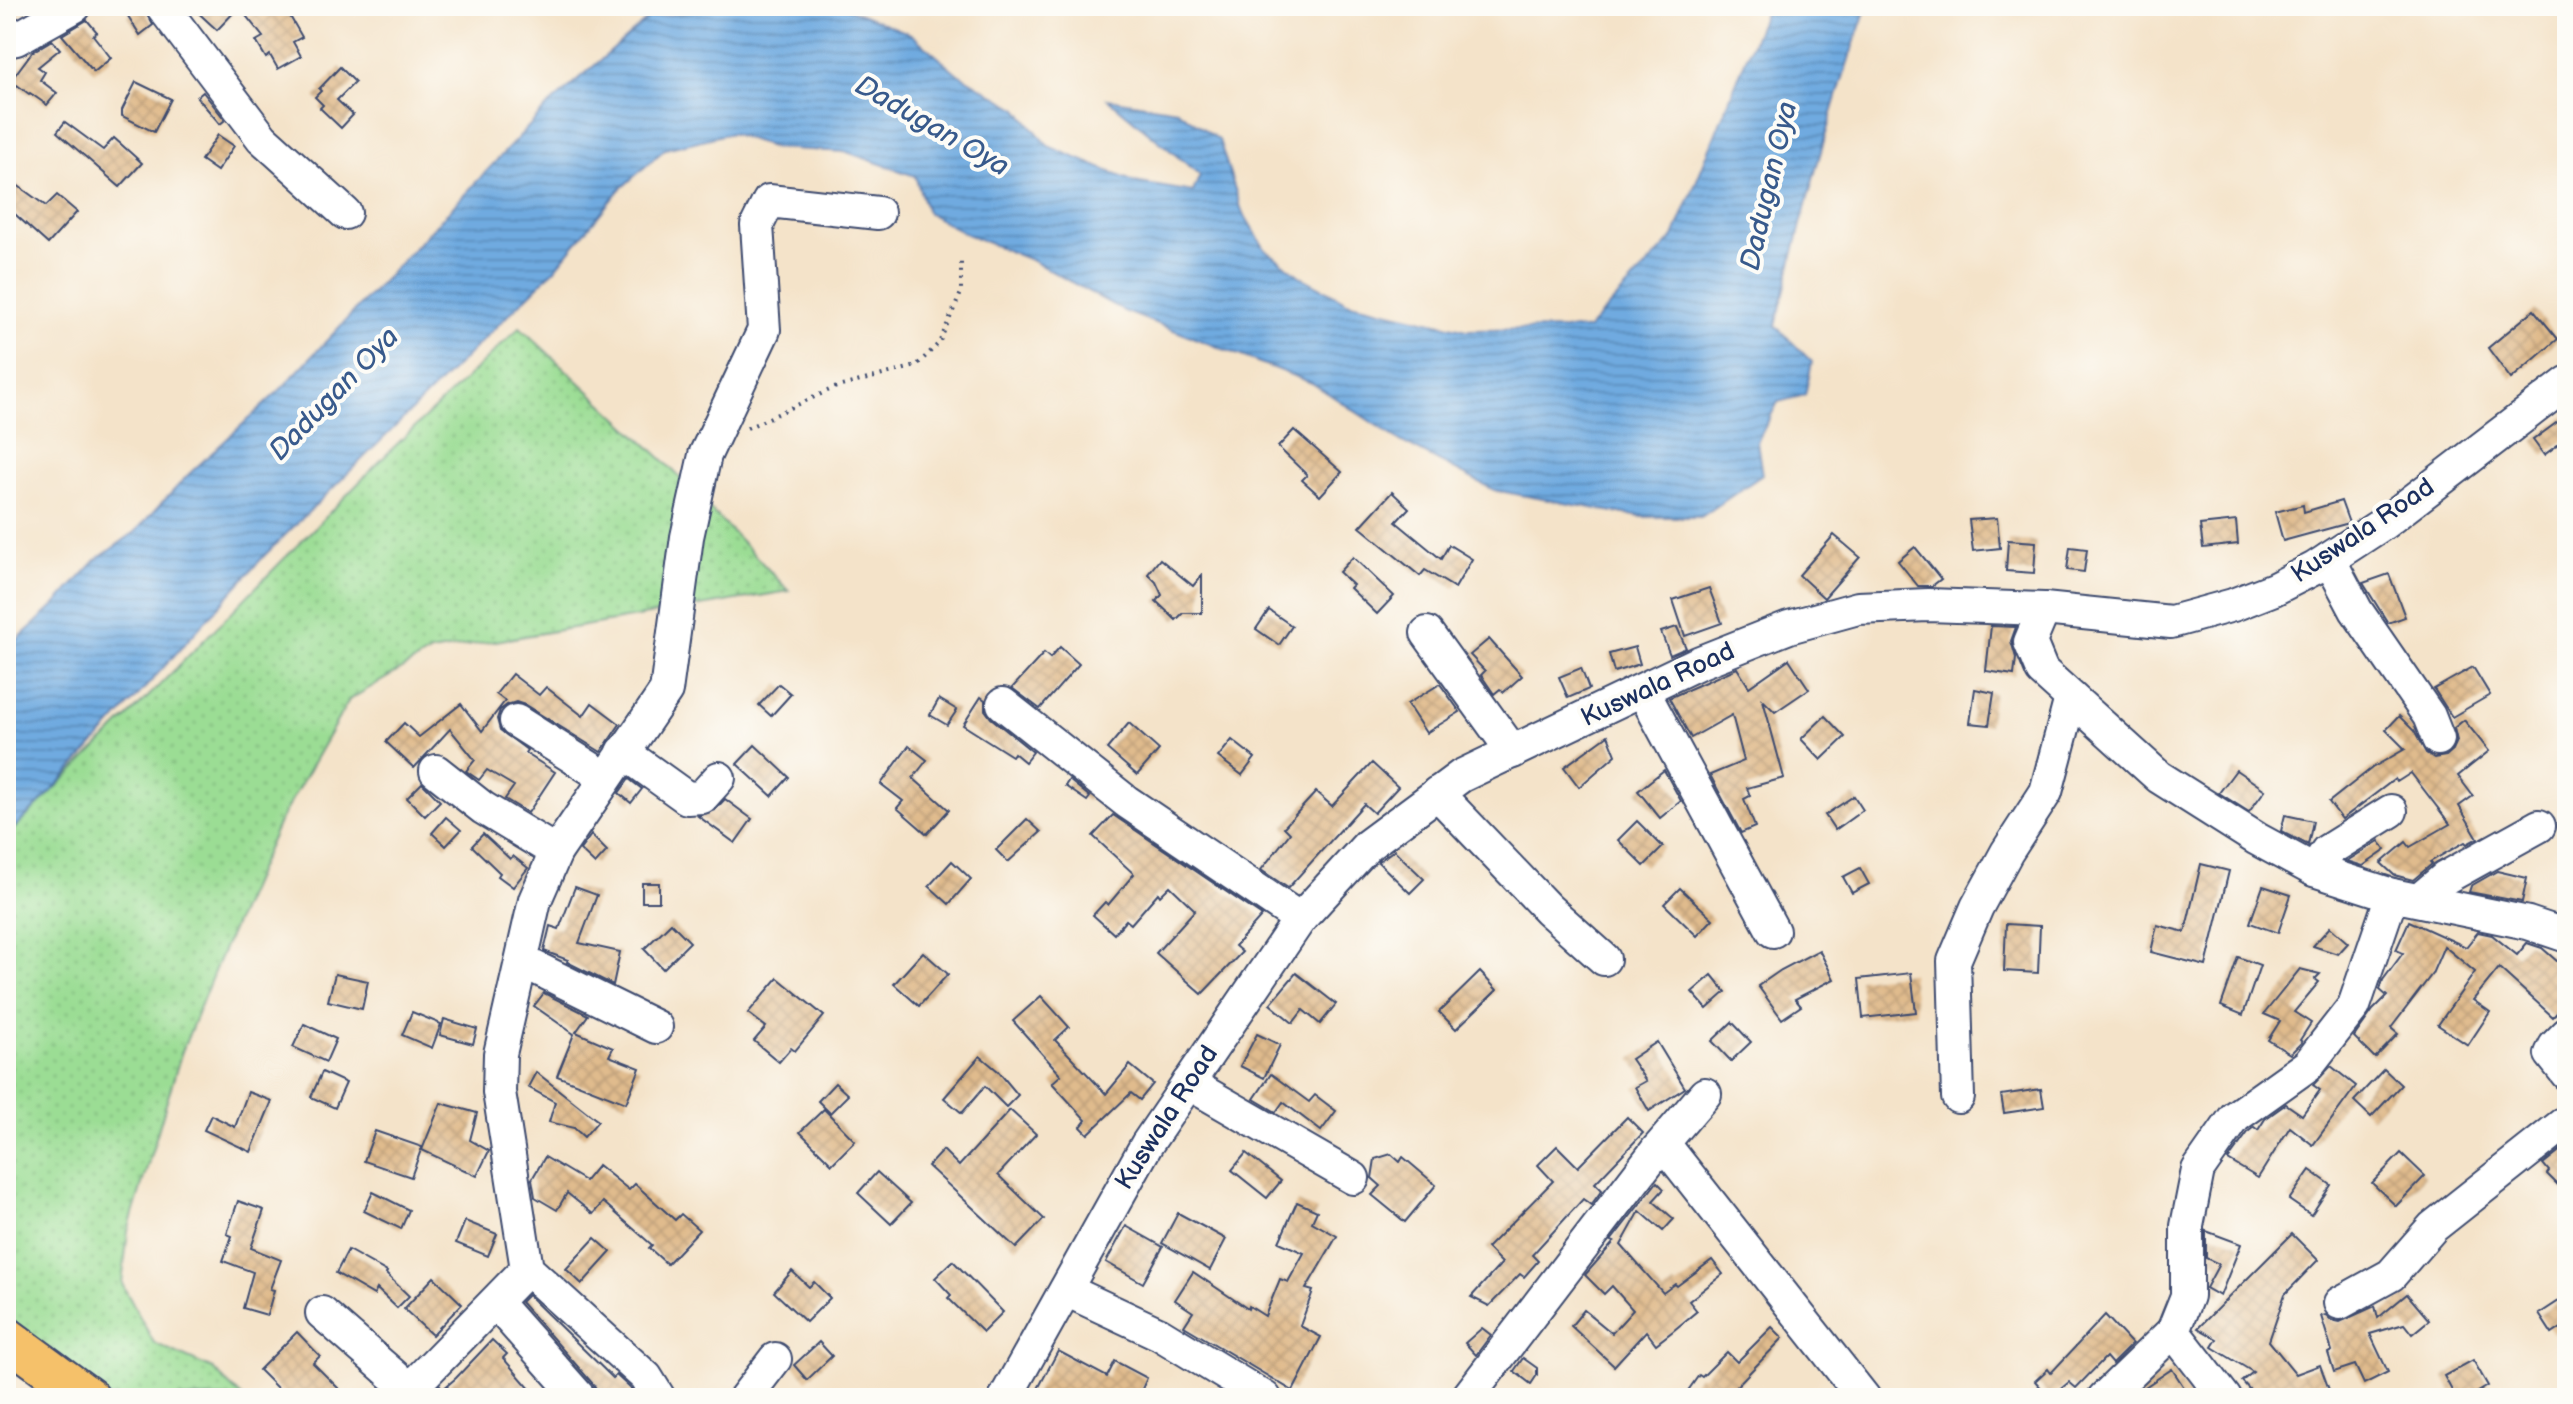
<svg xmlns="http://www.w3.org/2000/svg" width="2573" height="1404" font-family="'Balsamiq Sans',sans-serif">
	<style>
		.grass { fill: url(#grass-dots); stroke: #5b8679; stroke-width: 2 }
		.water { fill: url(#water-rules); stroke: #456c9f; stroke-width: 2 }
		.building { fill: url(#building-cross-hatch) }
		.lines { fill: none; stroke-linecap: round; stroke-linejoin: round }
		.minor-casing { stroke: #3c4a6e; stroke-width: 36 }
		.major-casing { stroke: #3c4a6e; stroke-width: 44 }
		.path { stroke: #3c4a6e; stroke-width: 4; stroke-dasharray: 2 6; stroke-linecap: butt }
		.minor { stroke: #fff; stroke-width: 32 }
		.major { stroke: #f5c16b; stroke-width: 40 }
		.labels { text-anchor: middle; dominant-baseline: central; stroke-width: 8; stroke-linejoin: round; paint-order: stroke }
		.street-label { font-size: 26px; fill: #1b2f5e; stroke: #fdfcf7 }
		.water-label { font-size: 28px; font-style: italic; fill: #385a8c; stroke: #fdfcf7 }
	</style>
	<defs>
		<pattern id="grass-dots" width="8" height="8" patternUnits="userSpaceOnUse" patternTransform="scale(2)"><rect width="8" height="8" fill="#9bdd94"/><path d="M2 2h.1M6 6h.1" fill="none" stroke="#85be82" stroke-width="1.8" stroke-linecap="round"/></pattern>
		<pattern id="water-rules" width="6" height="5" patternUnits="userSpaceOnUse" patternTransform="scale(2)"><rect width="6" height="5" fill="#6faae0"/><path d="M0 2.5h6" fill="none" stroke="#5a8bb9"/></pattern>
		<pattern id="building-cross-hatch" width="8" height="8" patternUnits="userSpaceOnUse" patternTransform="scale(2)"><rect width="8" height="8" fill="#e0bb8d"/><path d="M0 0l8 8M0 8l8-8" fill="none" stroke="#c0a17c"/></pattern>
	</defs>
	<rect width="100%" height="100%" fill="#fdfcf7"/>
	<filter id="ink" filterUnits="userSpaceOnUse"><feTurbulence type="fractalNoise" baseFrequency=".0125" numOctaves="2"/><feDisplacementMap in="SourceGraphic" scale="16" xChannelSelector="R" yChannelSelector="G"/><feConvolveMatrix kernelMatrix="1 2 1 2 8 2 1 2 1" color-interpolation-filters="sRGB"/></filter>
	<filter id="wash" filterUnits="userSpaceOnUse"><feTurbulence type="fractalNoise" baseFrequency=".006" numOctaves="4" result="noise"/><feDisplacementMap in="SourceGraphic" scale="32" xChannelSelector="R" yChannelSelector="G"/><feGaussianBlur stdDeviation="1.8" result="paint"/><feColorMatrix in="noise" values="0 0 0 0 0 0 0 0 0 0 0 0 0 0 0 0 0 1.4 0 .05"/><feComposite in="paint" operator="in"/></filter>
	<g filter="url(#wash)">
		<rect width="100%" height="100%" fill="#f4e3c9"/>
		<!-- grass -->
		<polygon class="grass" points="520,327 663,460 789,591 431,652 349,700 279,822 218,962 181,1054 128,1231 122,1284 154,1343 213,1369 243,1398 65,1398 6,1369 6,837 142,703 393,448"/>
		<!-- water -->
		<path class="water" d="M 725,6 L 841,6 L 911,34 L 958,74 L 1018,109 L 1048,146 L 1134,182 L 1193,192 L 1200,175 L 1108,99 L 1177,110 L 1219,140 L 1242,211 L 1265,249 L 1301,277 L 1347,302 L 1467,330 L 1588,329 L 1674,237 L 1767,6 L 1867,6 C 1830,110 1801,219 1776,326 L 1812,362 L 1805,395 L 1778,402 L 1757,442 L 1762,475 L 1701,517 L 1641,517 L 1494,490 L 1402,442 L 1312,383 L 1124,311 L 1033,261 L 964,233 L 927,212 L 915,176 L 847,152 L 774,148 L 731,133 L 665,149 L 619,190 L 555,269 L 265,555 L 51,792 L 6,836 L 6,650 L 54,606 L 96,560 L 135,532 L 188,475 L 282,388 L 547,107 L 649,18 Z"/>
		<g id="blocks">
			<!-- building -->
			<g class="building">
				<polygon points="143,6 153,25 140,35 128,16"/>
				<polygon points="191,6 284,6 302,37 293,42 301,56 278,69 270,55 266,58 256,41 263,37 239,7 217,30"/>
				<polygon points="87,20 97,32 93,35 111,58 94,72 62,35"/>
				<polygon points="52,40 60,49 38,67 45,72 40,80 57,93 47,105 30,93 29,94 17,85 14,88 9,83 32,52"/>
				<polygon points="340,67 355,82 337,100 353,115 341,128 320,108 323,105 315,97 321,91 319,89"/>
				<polygon points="136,82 171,99 154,132 122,116 122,110"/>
				<polygon points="203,92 225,120 220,124 197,97"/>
				<polygon points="65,122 103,150 114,138 142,163 120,187 57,132"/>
				<polygon points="218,135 234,146 217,171 201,160"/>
				<polygon points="6,177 46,206 57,195 77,212 48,244 6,206"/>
				<polygon points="2534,310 2558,339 2511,379 2488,348"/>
				<polygon points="2567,415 2567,438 2544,455 2533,440"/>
				<polygon points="1294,430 1342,472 1320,496 1302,480 1307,475 1278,447"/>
				<polygon points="1392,492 1409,508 1396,522 1441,559 1449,545 1472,559 1455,588 1425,570 1420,576 1360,527"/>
				<polygon points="2341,501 2349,523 2283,541 2275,512 2303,505 2304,512"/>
				<polygon points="1997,518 2000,548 1973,551 1969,520"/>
				<polygon points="2236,521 2238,544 2203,548 2200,525"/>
				<polygon points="1834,535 1860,557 1824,598 1799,575"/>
				<polygon points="2008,540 2036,542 2034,573 2006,571"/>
				<polygon points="1915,547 1941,579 1932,586 1918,586 1898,561"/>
				<polygon points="2070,547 2087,549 2084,572 2067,570"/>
				<polygon points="1353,557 1394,596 1377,614 1350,588 1353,585 1339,572"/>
				<polygon points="1160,559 1193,586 1202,575 1202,613 1183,613 1176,620 1156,601 1162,595 1156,582 1148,574"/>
				<polygon points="2389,574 2405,617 2388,623 2363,583"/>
				<polygon points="1709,588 1722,623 1685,636 1673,600"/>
				<polygon points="1269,610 1292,626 1279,645 1256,629"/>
				<polygon points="1991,626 2016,627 2011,641 2016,658 2014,675 1986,671"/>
				<polygon points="1677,627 1686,648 1670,655 1661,632"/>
				<polygon points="1489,639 1522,676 1504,692 1500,689 1494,694 1481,675 1485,671 1470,655"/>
				<polygon points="1060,647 1079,664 1040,709 1012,688 1044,653 1050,658"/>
				<polygon points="1635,647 1640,664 1614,672 1609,654"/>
				<polygon points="1789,659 1809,689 1775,712 1763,700 1784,778 1747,788 1750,796 1744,799 1755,827 1741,833 1710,775 1744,761 1732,715 1691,738 1669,698 1737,668 1749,687"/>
				<polygon points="2473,667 2490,695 2452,717 2434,689"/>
				<polygon points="1581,668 1589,689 1568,698 1559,677"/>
				<polygon points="512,674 539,695 546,687 583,716 592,703 620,724 601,752 525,705 516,702 507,705 500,710 497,719 500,730 527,750 525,753 555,772 528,813 505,799 514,786 487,770 479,780 466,771 475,760 450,729 414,768 386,742 404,723 419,737 461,704 482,731 505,701 496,694"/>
				<polygon points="779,684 791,694 771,716 759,705"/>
				<polygon points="1440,684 1460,712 1426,733 1407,704"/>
				<polygon points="1975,689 1994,693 1989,725 1970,723"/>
				<polygon points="981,697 985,700 985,710 991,718 1033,752 1025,762 1014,753 1012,756 963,725"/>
				<polygon points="939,699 957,710 947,725 930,715"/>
				<polygon points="1825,716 1845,737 1821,760 1801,739"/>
				<polygon points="2399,716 2414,731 2426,753 2434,758 2446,756 2453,750 2457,741 2454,728 2464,720 2489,751 2458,776 2473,796 2459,806 2478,838 2467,844 2465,842 2430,862 2432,864 2413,880 2394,875 2381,863 2406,842 2410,847 2450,824 2411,773 2397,782 2395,779 2342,819 2329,802 2372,768 2405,749 2386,730"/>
				<polygon points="1129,723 1159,750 1137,775 1107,749"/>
				<polygon points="1608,735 1616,755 1579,787 1564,767"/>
				<polygon points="1232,740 1255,758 1242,775 1218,757"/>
				<polygon points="755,745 789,777 772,796 737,764"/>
				<polygon points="909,746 927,760 913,778 949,810 927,834 897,808 903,801 881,784"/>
				<polygon points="1372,763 1398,787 1374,813 1364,804 1288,888 1261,870 1290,833 1284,827 1316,792 1332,806"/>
				<polygon points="1664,770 1681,801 1660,818 1638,791"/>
				<polygon points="2236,770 2265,790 2249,812 2219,793"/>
				<polygon points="629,779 642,789 631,803 619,793"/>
				<polygon points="1069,780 1090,797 1087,801 1065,786"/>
				<polygon points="422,783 440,801 425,816 407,798"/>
				<polygon points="1854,796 1863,810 1835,830 1825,815"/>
				<polygon points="725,799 752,819 735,843 698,816 715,810"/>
				<polygon points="1113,815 1262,916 1235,946 1242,952 1202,994 1156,953 1195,910 1170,886 1160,896 1158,893 1131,924 1126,920 1114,934 1093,915 1105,902 1108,905 1134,874 1093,836"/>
				<polygon points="2285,815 2313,821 2308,845 2281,831"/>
				<polygon points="446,817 461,830 446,846 432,833"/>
				<polygon points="1027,819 1041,832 1008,862 996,850"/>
				<polygon points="1637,821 1663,847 1644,866 1618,840"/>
				<polygon points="483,834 510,859 513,856 528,868 513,887 498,876 500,873 472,846"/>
				<polygon points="591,835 607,851 595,864 580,850"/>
				<polygon points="2379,841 2386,850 2363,866 2347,861"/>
				<polygon points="1394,850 1424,879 1410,893 1378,862"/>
				<polygon points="952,861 971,879 949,904 929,886"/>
				<polygon points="2201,864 2229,871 2206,966 2151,952 2157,925 2185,932"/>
				<polygon points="1860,868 1869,884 1852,893 1843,877"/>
				<polygon points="2497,871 2527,878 2522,902 2469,892 2471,886"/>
				<rect x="642" y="883" width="17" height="19"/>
				<polygon points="2263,886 2291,895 2278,933 2250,923"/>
				<polygon points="575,887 597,895 579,943 620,952 613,985 567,962 568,960 544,951 550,926 559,929"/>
				<polygon points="1680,888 1713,919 1697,936 1664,904"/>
				<polygon points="2409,921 2466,947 2478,932 2492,935 2517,955 2527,943 2542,948 2567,970 2567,1002 2553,1017 2499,968 2473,1000 2490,1012 2468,1045 2438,1025 2475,972 2444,946 2432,974 2391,1028 2398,1034 2375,1058 2354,1037 2373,1010 2387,996 2380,990 2383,980 2403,953 2396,950"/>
				<polygon points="671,923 690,942 663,969 644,949"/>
				<polygon points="2006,924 2040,926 2038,973 2004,971"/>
				<polygon points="2330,927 2348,943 2338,954 2313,946"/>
				<polygon points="1819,950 1834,979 1795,999 1801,1006 1782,1019 1758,986 1781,970"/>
				<polygon points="923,952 948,974 919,1006 894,984"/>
				<polygon points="2238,957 2260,965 2243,1015 2221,1006"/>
				<polygon points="2300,969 2320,974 2315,979 2319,982 2294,1012 2311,1023 2300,1040 2302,1042 2290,1054 2268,1040 2280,1021 2264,1014"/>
				<polygon points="1480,972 1497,990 1456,1029 1439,1012"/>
				<polygon points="1296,973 1336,1004 1320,1024 1303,1010 1293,1023 1270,1004"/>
				<polygon points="1911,973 1916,1012 1863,1018 1859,979"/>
				<polygon points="335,974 368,981 362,1009 328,1001"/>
				<polygon points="1712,975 1726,992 1707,1009 1692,992"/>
				<polygon points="778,978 824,1016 795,1051 791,1048 779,1062 754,1041 766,1027 748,1013"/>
				<polygon points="544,993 588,1015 576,1032 613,1048 609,1056 640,1068 626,1103 557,1076 574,1034 534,1006"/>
				<polygon points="1041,996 1069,1027 1055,1040 1106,1094 1130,1065 1153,1084 1140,1100 1131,1093 1088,1134 1081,1127 1086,1120 1052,1083 1061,1075 1013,1021"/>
				<polygon points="412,1012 441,1024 432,1048 402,1035"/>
				<polygon points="444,1019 477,1029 473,1044 440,1035"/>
				<polygon points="1732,1022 1751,1042 1731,1061 1712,1041"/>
				<polygon points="304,1024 336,1039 326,1062 293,1047"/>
				<polygon points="1257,1034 1280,1045 1264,1078 1240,1066"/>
				<polygon points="1657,1042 1685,1088 1649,1111 1635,1087 1646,1081 1631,1059"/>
				<polygon points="980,1056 998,1071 1018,1095 1006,1107 985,1086 962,1113 944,1098"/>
				<polygon points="2331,1066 2356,1086 2313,1145 2290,1127 2258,1178 2228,1160 2249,1131 2254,1127 2258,1130 2265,1119 2286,1104 2302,1115 2320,1090 2313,1085"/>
				<polygon points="2384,1069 2401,1085 2371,1117 2354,1101"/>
				<polygon points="322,1072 346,1083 335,1108 311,1097"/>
				<polygon points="536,1072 598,1121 584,1137 574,1128 549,1122 555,1102 528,1087"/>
				<polygon points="1271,1074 1309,1102 1315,1095 1336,1111 1321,1131 1283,1102 1276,1112 1254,1099"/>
				<polygon points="835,1083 848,1095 830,1113 818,1101"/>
				<polygon points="2041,1089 2044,1107 2004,1113 2001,1095"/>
				<polygon points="248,1092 272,1101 251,1152 204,1130 211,1115 235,1127"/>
				<polygon points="441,1103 477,1113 470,1140 489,1151 477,1176 422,1150"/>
				<polygon points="824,1109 855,1141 832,1164 800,1132"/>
				<polygon points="1010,1110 1036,1134 998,1175 1044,1219 1016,1248 928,1166 943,1150 959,1166"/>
				<polygon points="1627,1117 1643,1133 1595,1183 1602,1190 1591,1205 1583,1199 1532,1255 1538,1261 1524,1277 1520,1274 1489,1306 1471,1297 1502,1263 1487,1248 1553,1181 1538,1165 1557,1146 1578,1167"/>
				<polygon points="375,1131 422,1147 411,1177 364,1161"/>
				<polygon points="2567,1145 2567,1194 2547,1174 2549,1171 2543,1164"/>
				<polygon points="1246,1153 1281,1181 1267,1198 1232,1170"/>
				<polygon points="2401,1153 2425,1176 2396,1206 2372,1183"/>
				<polygon points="1391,1154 1400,1162 1403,1157 1436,1185 1405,1222 1372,1195 1381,1186 1372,1178 1375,1159"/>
				<polygon points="545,1157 585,1181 598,1165 629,1190 635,1184 675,1220 681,1214 699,1230 667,1264 649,1248 652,1245 603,1202 593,1214 567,1193 557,1210 535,1197 532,1179"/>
				<polygon points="2310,1170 2331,1185 2311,1215 2289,1200"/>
				<polygon points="877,1172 911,1203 891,1224 858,1193"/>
				<polygon points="1657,1182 1664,1189 1653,1201 1674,1219 1663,1231 1640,1211 1621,1245 1663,1293 1675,1284 1677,1286 1712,1260 1723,1274 1689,1301 1697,1311 1673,1331 1656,1344 1646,1331 1614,1366 1571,1326 1584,1310 1612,1333 1633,1310 1612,1286 1604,1294 1585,1275 1614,1242 1611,1241"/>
				<polygon points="373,1192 409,1210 401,1229 364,1211"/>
				<polygon points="238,1201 264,1210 251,1248 281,1260 270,1289 274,1290 267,1315 243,1308 253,1272 223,1261 232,1236 227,1234"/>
				<polygon points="1297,1202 1317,1211 1312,1222 1337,1236 1306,1289 1313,1291 1300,1326 1321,1337 1293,1391 1184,1326 1193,1312 1175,1300 1193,1272 1248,1309 1249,1306 1265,1316 1280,1279 1288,1282 1304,1253 1279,1242"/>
				<polygon points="1178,1213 1226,1239 1210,1270 1162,1243"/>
				<polygon points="465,1221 497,1234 488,1256 456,1243"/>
				<polygon points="1126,1226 1163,1247 1143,1283 1106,1262"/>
				<polygon points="2206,1231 2241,1244 2220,1296 2206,1288 2219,1264 2206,1258"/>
				<polygon points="2292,1234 2318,1260 2285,1294 2269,1341 2296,1374 2320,1365 2332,1398 2257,1398 2242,1381 2253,1372 2212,1347 2217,1339 2198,1328"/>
				<polygon points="595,1238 611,1252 582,1284 566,1269"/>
				<polygon points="348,1250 387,1272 386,1274 409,1296 397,1308 377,1289 374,1295 336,1273"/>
				<polygon points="953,1261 1003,1312 983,1332 948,1298 951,1295 935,1278"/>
				<polygon points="792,1271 809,1287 814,1282 830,1298 806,1322 774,1292"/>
				<polygon points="434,1277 462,1304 432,1335 404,1309"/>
				<polygon points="2407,1294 2429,1320 2412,1334 2404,1324 2370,1334 2388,1372 2364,1384 2355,1365 2334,1372 2328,1353 2332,1351 2321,1316 2326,1315 2331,1320 2340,1322 2375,1306 2378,1318"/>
				<polygon points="528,1295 613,1378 616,1375 631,1389 637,1398 601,1398 594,1385 521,1302"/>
				<polygon points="2559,1301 2567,1314 2567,1324 2552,1334 2539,1314"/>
				<polygon points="2105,1315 2132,1344 2112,1364 2106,1357 2076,1388 2069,1382 2050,1398 2035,1381 2048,1369 2051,1373"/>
				<polygon points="1772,1327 1783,1338 1725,1398 1696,1398 1687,1392 1699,1375 1702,1377 1727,1352 1737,1362"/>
				<polygon points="1482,1328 1491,1335 1476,1355 1465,1343"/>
				<polygon points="297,1332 320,1356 313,1363 348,1398 287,1398 259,1370"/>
				<polygon points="492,1340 507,1354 503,1358 538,1398 428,1398 440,1385 443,1389 456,1378"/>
				<polygon points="819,1342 832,1356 807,1380 794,1365"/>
				<polygon points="1058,1351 1107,1377 1115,1361 1147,1378 1138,1398 1033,1398"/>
				<polygon points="1523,1358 1537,1368 1537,1375 1531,1384 1514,1371"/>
				<polygon points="2473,1360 2488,1386 2468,1398 2456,1398 2444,1376"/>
				<polygon points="2172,1369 2191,1398 2131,1398 2136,1393"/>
			</g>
		</g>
	</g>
	<g filter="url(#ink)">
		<use href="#blocks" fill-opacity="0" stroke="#3c4a6e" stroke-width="2"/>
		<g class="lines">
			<!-- minor casing -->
			<g class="minor-casing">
				<g id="minor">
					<polyline points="162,6 262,138 345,213"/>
					<polyline points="6,41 16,39 75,6"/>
					<polyline points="2329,559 2356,610 2429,716 2438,739"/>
					<polyline points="2044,609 2030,642 2042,671 2159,777 2257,839 2314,870 2392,895"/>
					<polyline points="1427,633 1513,752"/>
					<polyline points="1643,691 1773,931"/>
					<polyline points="1003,704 1127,802 1300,919"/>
					<polyline points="516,721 606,778"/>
					<polyline points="623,752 687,798 702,797 719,778"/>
					<polyline points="436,771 483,808 556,852"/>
					<polyline points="1437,793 1548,909 1604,959"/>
					<polyline points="2314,870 2327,851 2391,811"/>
					<polyline points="2419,900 2445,878 2539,826"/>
					<polyline points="522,961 656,1027"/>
					<polyline points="2567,1034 2555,1046 2551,1054 2567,1074"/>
					<polyline points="1188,1083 1353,1178"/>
					<polyline points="1958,1097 1954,961 1977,907 2007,852 2046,792 2071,698"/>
					<polyline points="1657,1150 1667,1148 1864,1398"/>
					<polyline points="1066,1290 1160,1334 1265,1398"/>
					<polyline points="496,1303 580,1398"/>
					<polyline points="2340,1303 2391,1275 2433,1227 2567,1121"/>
					<polyline points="322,1313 408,1388"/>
					<polyline points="401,1398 527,1269"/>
					<polyline points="659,1398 646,1377 527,1269 499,1092 500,1054 535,900 556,852 666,691 687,537 705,455 764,330 757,225 769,201 878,213"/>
					<polyline points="745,1398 775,1359"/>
					<polyline points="1005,1398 1147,1144 1300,919 1368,845 1461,776 1698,663 1789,627 1858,608 1928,605 2044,609 2171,622 2233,605 2274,589 2315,568 2384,523 2567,383"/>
					<polyline points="1467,1398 1657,1150 1705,1094"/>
					<polyline points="2104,1398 2173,1331"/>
					<polyline points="2225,1398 2173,1331 2187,1296 2187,1226 2198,1170 2235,1117 2308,1065 2354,1006 2392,895 2528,923 2567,936"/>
				</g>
			</g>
			<!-- major casing -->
			<g class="major-casing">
				<polyline id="major" points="6,1337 89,1398"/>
			</g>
			<!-- path -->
			<polyline class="path" points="747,428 834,388 916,366 939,343 961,293 961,262"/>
			<!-- minor -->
			<use href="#minor" class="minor"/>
			<!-- major -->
			<use href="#major" class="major"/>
		</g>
	</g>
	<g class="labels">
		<!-- street labels -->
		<g class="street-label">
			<text transform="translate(2363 531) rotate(-34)">Kuswala Road</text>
			<text transform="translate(1658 685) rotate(-25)">Kuswala Road</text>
			<text transform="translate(1167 1118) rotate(-57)">Kuswala Road</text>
		</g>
		<!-- water labels -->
		<g class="water-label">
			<text transform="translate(932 126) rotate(30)">Dadugan Oya</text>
			<text transform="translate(1769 186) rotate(-77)">Dadugan Oya</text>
			<text transform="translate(334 394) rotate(-46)">Dadugan Oya</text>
		</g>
	</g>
	<!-- margin -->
	<rect width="2573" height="1404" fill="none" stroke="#fdfcf7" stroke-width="32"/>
</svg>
